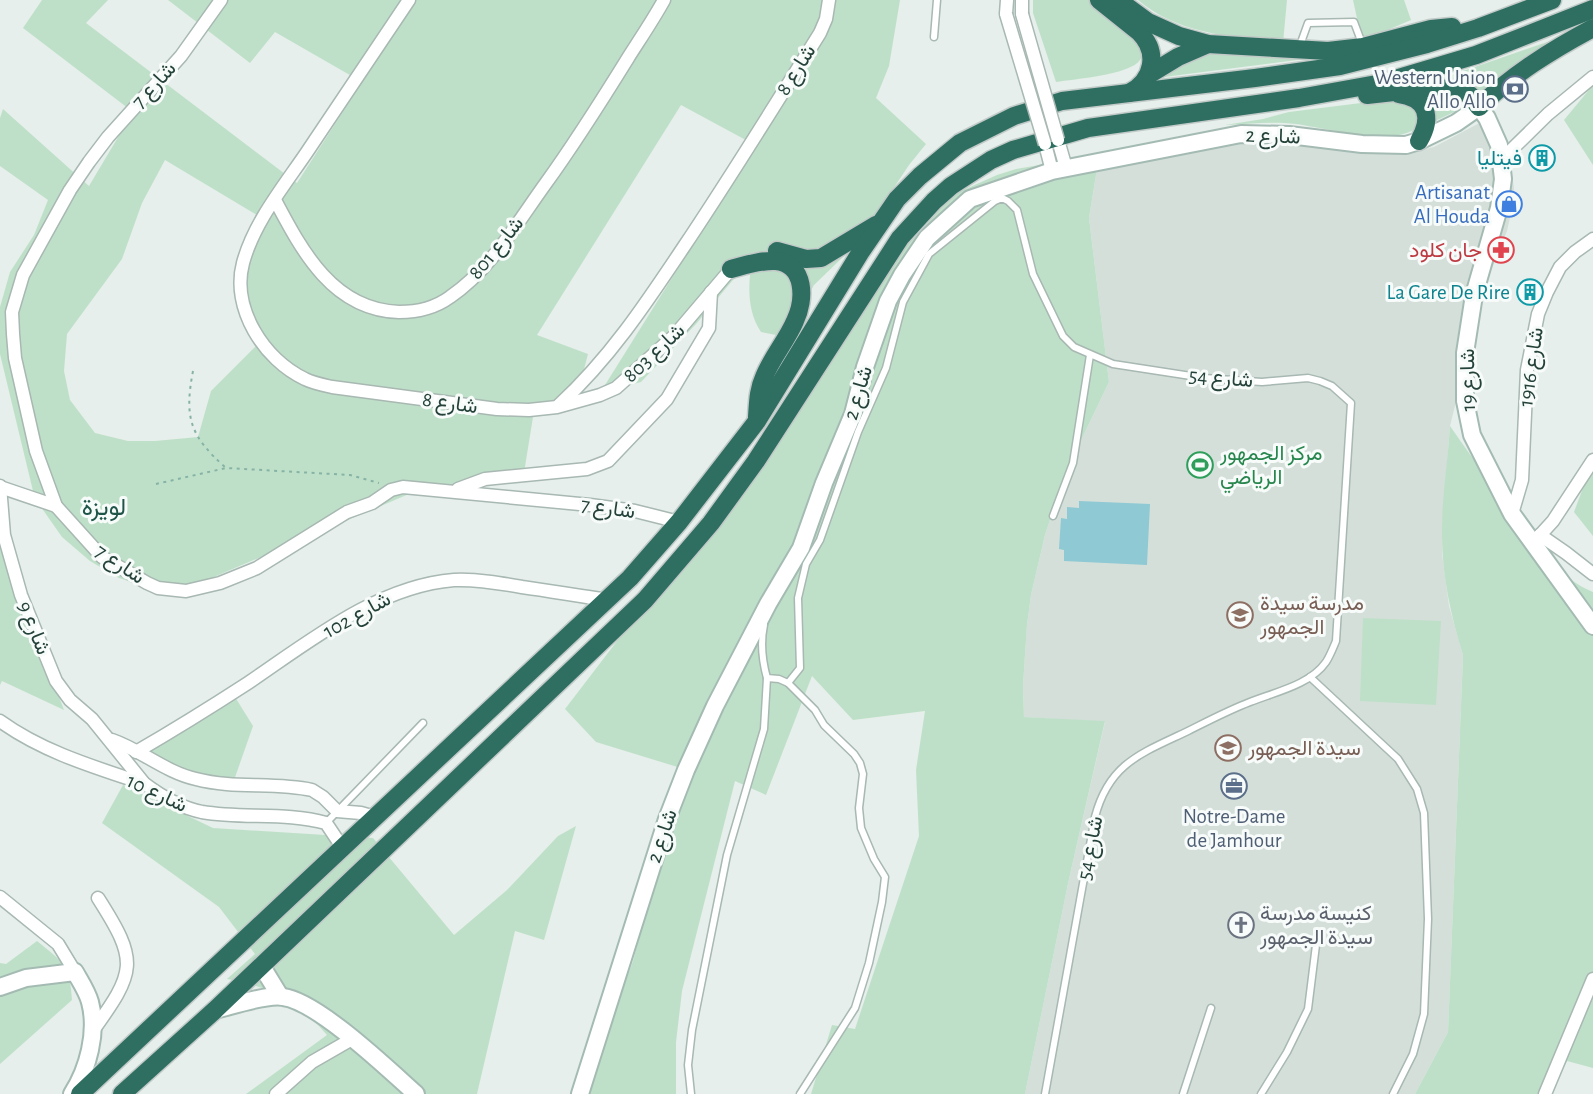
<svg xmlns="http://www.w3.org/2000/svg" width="1593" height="1094" font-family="'Alegreya Sans',Vazirmatn,sans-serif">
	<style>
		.built { fill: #d4dfda }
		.green { fill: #bfe0c8; fill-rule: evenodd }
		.water { fill: #8ec9d4 }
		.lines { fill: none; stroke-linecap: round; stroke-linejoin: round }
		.lane-casing { stroke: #a8b8b2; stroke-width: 9 }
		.street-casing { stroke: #a8b8b2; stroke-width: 15 }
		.secondary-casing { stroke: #a4bbb3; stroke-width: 20 }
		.highway-casing { stroke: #c2cac8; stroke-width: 21 }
		.path { stroke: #86b3a5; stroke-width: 2; stroke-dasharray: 3 4.5; stroke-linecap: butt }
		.lane { stroke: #fff; stroke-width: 6 }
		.street { stroke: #fff; stroke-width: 12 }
		.secondary { stroke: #fff; stroke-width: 16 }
		.highway { stroke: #2f6f62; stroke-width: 18 }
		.street-bridge-casing { stroke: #a8b8b2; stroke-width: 15; stroke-linecap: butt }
		.street-bridge { stroke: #fff; stroke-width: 12 }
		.labels { text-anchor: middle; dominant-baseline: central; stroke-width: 6; stroke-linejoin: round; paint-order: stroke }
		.street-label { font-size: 21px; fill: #24423a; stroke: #f7fbf9 }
		.service-label { font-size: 21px; fill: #4e5e75; stroke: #f7fbf9; text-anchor: end }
		.culture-label { font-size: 21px; fill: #0d838f; stroke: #f7fbf9; text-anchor: end }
		.shop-label { font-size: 21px; fill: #366cbe; stroke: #f7fbf9; text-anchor: end }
		.health-label { font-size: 21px; fill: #be3a42; stroke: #f7fbf9; text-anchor: end }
		.leisure-label { font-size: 21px; fill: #27864d; stroke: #f7fbf9; text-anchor: start }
		.education-label { font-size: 21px; fill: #785e54; stroke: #f7fbf9; text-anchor: start }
		.worship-label { font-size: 21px; fill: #5b616d; stroke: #f7fbf9; text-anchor: start }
		.quarter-label { font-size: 24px; fill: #1f5548; stroke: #f7fbf9 }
	</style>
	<rect width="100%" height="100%" fill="#e6efeb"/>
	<!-- built -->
	<polygon class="built" points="1489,118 1509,159 1514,188 1513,204 1507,231 1483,291 1450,426 1442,528 1442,554 1449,606 1463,655 1448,1032 1415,1094 1025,1094 1069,879 1105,722 1024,717 1023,686 1027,625 1031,595 1045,535 1065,474 1109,382 1089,218 1098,163 1230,139 1327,144 1378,154 1407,153 1434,147"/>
	<!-- green -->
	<g class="green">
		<path d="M 42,0 L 108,0 L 86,23 L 297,183 L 362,82 L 275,32 L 250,63 L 168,0 L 900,0 L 889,66 L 876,98 L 926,144 L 909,165 L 877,213 L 844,256 L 814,285 L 788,331 L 776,335 L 761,332 C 746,310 748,281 753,256 L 696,324 L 641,382 L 600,393 L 755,145 L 681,105 L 537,335 L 588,354 L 577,396 L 533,417 L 523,479 L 409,494 L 181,591 L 150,587 L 134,583 L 119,578 L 90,561 L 62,537 L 41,507 L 33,491 L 0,354 L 0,307 L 10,272 L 34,235 L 48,200 L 0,166 L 0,118 L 3,109 L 89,186 L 133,112 L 23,28 ZM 165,160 L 257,215 L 246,238 L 247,317 L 260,342 L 211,391 L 198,437 L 155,441 L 128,441 L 95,433 L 70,400 L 64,371 L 67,334 L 122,259 L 142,203 Z"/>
		<path d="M 1033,0 L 1093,0 L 1142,41 C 1143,47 1144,54 1140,60 C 1130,75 1074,79 1056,82 L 1033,13 Z"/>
		<path d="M 1138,0 L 1287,0 L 1283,43 C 1232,36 1179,35 1138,0 Z"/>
		<polygon points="1353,0 1404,0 1411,20 1362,41"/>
		<polygon points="1550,41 1480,92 1460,80 1440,79"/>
		<polygon points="1210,50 1359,52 1156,78"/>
		<polygon points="1593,85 1593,165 1564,120"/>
		<path d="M 1448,94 L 1469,105 L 1435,121 C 1435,111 1435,101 1425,95 Z"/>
		<path d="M 1385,100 L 1413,105 L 1419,116 L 1415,129 C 1391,146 1325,128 1296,124 C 1273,121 1248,124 1225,125 L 1263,119 L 1289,112 Z"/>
		<polygon points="1057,162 1098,163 1089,218 1109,382 1065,474 1045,535 1031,595 1027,625 1023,686 1024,717 1105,721 1069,879 1025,1094 811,1094 832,1025 855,1029 919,836 916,770 925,711 853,720 812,676 766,795 735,781 682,991 676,1042 676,1094 584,1094 633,961 684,769 596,742 565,709 735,487 874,276 942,202 959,192 997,175 1016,169"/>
		<path d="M 1450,426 C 1475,462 1500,496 1527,530 C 1547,554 1563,580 1593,592 L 1593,1068 L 1567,1061 L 1551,1094 L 1415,1094 L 1448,1032 L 1463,655 C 1450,613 1441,571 1442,528 C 1442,494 1448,460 1450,426 Z"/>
		<polygon points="1593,471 1593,536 1574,512 1583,488"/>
		<polygon points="0,541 64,710 2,681 0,685"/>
		<polygon points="1363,618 1441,621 1436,705 1360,701"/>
		<polygon points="235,697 253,726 233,783 193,773 141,749"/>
		<path d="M 123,785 L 213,828 L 373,838 L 454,935 L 507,890 L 558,836 L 576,826 L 544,940 L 515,931 L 477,1094 L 246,1094 L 327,1035 C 301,1004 267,985 227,979 L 255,954 L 219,907 L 102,823 Z"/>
		<path d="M 37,941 C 63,962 70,965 72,1000 L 0,1064 L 0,963 L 6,964 Z"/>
	</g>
	<!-- water -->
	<polygon class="water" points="1079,501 1150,504 1147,565 1064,561 1064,550 1059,549 1061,518 1067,519 1067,507 1079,508"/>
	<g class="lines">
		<!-- lane casing -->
		<g class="lane-casing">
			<g id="lane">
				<polyline points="934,37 937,0"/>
				<polyline points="1299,48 1308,23 1354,22 1363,46"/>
				<polyline points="1053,516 1073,463 1090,355"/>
				<path d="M 764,625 C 760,644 762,660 767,678 L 779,679 L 788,683 L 800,668 L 798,598 L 806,564 L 820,540 L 858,432 L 886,368 L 903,302 L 929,254 L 995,201 L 1002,198 L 1008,201 L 1017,210 L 1033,274 L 1063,336 L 1074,347 L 1113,364 L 1204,378 L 1262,382 L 1308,378 L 1320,381 L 1332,386 L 1351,403 L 1336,641 C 1333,648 1330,656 1326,662 C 1310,685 1275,692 1250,702 C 1229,710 1208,721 1188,731 C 1142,753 1109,763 1095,817 L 1045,1094"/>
				<polyline points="1310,677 1398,759 1417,789 1424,813 1428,919 1424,1014 1413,1054 1393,1094"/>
				<polyline points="788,683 815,710 824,725 854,754 860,763 863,774 859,808 861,828 874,859 885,877 882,902 869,963 855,1008 800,1094"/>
				<polyline points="326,823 423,723"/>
				<polyline points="691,1094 688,1065 692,1030 727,855 764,729 767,678"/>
				<polyline points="1183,1094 1211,1008"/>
				<polyline points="1261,1094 1287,1052 1308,1009 1316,945"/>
			</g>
		</g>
		<!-- street casing -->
		<g class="street-casing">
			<g id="street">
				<polyline points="221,0 181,56 108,137 89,162 70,190 23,275 12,312 13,334 15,358 36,451 56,506 102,557 147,583 158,588 186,591 220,583 257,568 347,512 372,503 391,490 403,487 590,505 635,511 679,522"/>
				<path d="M 409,0 C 375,50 341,101 307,152 C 284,186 254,222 243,263 C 231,308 264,360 305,379 C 313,383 323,385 332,387 L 497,409 L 529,410 L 557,407 L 600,395 L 616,388 L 674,336 L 731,269"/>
				<polyline points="1022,0 1022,14"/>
				<polyline points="1006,14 1007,0"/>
				<polyline points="1058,140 1066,168"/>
				<polyline points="1045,144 1052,171"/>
				<polyline points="1501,160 1548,114 1593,77"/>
				<path d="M 275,200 C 302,251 333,310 399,312 C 417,312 435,308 450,297 C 491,269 517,223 546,183 C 575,143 602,100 628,58 C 640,39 653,20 664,0"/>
				<path d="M 559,405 C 609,359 645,305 683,248 C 730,178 775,105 820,33 L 826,19 L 829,0"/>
				<polyline points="0,486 4,535 21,595 56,681 70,700 92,719 143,782"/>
				<polyline points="0,487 56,506"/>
				<polyline points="458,489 485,479 587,469 608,461 667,399 709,328 711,292"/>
				<polyline points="1512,514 1522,480 1527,370 1538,314 1547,292 1560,267 1575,252 1593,239"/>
				<polyline points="1540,535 1566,553 1593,574"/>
				<polyline points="1532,544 1553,521 1593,460"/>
				<path d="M 0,721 C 43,752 94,767 145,784 C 161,796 182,808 202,812 C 243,819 286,812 326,823 L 342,847"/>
				<path d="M 112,740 C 141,750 165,772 196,779 C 234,789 274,782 312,790 L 323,797 L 337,811 L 361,813 L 375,817"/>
				<path d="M 136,752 C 174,730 211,707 248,683 C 310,641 378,586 454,580 C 477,579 500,583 522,587 C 551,591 579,596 608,600"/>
				<polyline points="0,897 58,944 75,972"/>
				<path d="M 92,1032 C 136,971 139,962 98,898"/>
				<polyline points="276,1094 312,1062 352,1039"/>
				<polyline points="1545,1094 1593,979"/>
			</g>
		</g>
		<!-- secondary casing -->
		<g class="secondary-casing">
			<g id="secondary">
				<polyline points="261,965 280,996"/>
				<path d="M 0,987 L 26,978 L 75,972 C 80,981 87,991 90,1002 C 98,1032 88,1069 72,1094"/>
				<path d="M 215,1010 C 232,1006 266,994 283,997 C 317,1001 388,1069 416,1094"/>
				<polyline points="580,1094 667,819 686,770 715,706 768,604 801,548 824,483 853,414 865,367 888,301 902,275 927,238 970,199 1052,171 1241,134 1289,135 1362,144 1406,145 1419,141 1456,123 1479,107 1487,118 1499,145 1503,179 1499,208 1474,295 1465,353 1465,401 1472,435 1512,514 1593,626"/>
			</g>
		</g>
		<!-- highway casing -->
		<g class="highway-casing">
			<g id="highway">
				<path d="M 1099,0 L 1139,32 C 1159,52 1154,80 1129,93"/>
				<polyline points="1118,0 1148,22 1179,36 1208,44 1328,51 1363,47 1431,29 1452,27"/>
				<polyline points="1150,74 1178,57 1208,44"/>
				<path d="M 1399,94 C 1427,98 1433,117 1419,141"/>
				<path d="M 1367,95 L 1430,88 L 1454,89 L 1470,95 L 1479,107 C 1513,74 1552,50 1593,28"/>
				<polyline points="777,251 806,259 821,258 876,225"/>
				<path d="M 731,269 C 746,265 761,260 776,261 C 806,264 805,300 795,321 C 787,340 772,357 764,377 C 758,390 758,403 757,417"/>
				<polyline points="80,1094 630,578 679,522 757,421 860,253 897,199 920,176 960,143 1014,116 1062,101 1255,78 1340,66 1427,44 1478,28 1552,0"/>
				<polyline points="122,1094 215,1010 645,600 711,523 756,461 900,238 934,201 951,186 991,160 1013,150 1088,128 1299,98 1382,83 1476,55 1593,9"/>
			</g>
		</g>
		<!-- path -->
		<g class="path">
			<path d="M 193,371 C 184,418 190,436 226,468"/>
			<polyline points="156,484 226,468 350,475 379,483"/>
		</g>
		<!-- lane -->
		<use href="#lane" class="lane"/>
		<!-- street -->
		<use href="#street" class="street"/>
		<!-- secondary -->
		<use href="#secondary" class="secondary"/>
		<!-- highway -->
		<use href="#highway" class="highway"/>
		<!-- street-bridge casing -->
		<g class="street-bridge-casing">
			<g id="street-bridge">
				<polyline points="1006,14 1045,144"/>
				<polyline points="1022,14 1058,140"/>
			</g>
		</g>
		<!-- street-bridge -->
		<use href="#street-bridge" class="street-bridge"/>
	</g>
	<!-- icons -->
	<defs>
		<g id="bank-ring" transform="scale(1.35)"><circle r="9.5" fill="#f7fbf9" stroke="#5c6f8a" stroke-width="1.5"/><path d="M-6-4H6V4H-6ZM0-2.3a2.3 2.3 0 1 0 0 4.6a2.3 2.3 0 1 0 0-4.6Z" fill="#5c6f8a"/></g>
		<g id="building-ring" transform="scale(1.35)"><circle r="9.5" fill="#f7fbf9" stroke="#0f9aa8" stroke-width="1.5"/><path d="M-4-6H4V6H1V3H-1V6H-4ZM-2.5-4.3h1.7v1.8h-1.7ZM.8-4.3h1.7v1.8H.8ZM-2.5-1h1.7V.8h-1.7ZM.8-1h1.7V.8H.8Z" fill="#0f9aa8"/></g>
		<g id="shop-ring" transform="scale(1.35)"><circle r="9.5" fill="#f7fbf9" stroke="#3f7fe0" stroke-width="1.5"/><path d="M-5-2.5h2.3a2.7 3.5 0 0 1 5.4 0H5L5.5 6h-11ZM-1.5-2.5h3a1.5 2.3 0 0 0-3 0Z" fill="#3f7fe0"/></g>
		<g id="pharmacy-ring" transform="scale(1.35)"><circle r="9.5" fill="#f7fbf9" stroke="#e0444e" stroke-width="1.5"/><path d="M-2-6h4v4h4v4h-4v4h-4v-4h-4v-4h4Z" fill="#e0444e"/></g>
		<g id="stadium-ring" transform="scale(1.35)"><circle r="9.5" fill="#f7fbf9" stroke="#2e9e5b" stroke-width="1.5"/><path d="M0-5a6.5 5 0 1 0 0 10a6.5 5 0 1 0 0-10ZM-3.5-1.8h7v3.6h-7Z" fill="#2e9e5b"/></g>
		<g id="school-ring" transform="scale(1.35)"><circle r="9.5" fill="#f7fbf9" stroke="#8d6e63" stroke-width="1.5"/><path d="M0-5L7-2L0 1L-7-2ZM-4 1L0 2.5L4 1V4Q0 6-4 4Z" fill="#8d6e63"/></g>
		<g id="office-ring" transform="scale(1.35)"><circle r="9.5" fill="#f7fbf9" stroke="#5c6f8a" stroke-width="1.5"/><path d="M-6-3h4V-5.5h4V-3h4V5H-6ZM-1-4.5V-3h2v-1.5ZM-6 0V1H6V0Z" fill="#5c6f8a"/></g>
		<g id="church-ring" transform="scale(1.35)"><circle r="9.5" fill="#f7fbf9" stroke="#6b7280" stroke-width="1.5"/><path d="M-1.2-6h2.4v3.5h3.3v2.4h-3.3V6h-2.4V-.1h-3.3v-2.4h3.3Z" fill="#6b7280"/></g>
	</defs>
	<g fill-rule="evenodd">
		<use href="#bank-ring" x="1515" y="89"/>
		<use href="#building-ring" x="1542" y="158"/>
		<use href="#shop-ring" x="1509" y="204"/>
		<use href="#pharmacy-ring" x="1501" y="250"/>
		<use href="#building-ring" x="1530" y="292"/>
		<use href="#stadium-ring" x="1200" y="465"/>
		<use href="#school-ring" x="1240" y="615"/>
		<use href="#school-ring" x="1228" y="748"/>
		<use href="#office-ring" x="1234" y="786"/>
		<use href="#church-ring" x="1241" y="925"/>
	</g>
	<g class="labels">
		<!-- street labels -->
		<g class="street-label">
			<text transform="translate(796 70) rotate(-58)">شارع 8</text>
			<text transform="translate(154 85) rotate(-48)">شارع 7</text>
			<text transform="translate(1273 136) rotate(2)">شارع 2</text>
			<text transform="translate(496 248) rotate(-51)">شارع 801</text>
			<text transform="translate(654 353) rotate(-43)">شارع 803</text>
			<text transform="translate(1531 367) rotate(-82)">شارع 1916</text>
			<text transform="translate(1221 378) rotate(5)">شارع 54</text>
			<text transform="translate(1468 380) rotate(-91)">شارع 19</text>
			<text transform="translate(858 393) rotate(-73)">شارع 2</text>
			<text transform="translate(450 403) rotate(8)">شارع 8</text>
			<text transform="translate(608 508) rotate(8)">شارع 7</text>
			<text transform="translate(120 564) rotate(34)">شارع 7</text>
			<text transform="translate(357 615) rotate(-29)">شارع 102</text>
			<text transform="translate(34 628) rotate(68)">شارع 9</text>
			<text transform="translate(157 793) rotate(25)">شارع 10</text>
			<text transform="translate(662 836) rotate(-71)">شارع 2</text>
			<text transform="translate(1090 848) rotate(-79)">شارع 54</text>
		</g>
		<!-- service labels -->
		<g class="service-label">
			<text x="1496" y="77">Western Union<tspan x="1496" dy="24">Allo Allo</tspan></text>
			<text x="1234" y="816" text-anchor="middle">Notre-Dame<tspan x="1234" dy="24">de Jamhour</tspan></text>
		</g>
		<!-- culture labels -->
		<g class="culture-label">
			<text x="1522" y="158">فيتليا</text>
			<text x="1510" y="292">La Gare De Rire</text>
		</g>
		<!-- shop labels -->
		<g class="shop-label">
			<text x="1490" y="192">Artisanat<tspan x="1490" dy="24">Al Houda</tspan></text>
		</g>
		<!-- health labels -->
		<g class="health-label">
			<text x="1482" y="250">جان كلود</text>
		</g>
		<!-- leisure labels -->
		<g class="leisure-label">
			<text x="1220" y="453">مركز الجمهور<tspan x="1220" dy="24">الرياضي</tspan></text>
		</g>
		<!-- education labels -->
		<g class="education-label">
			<text x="1260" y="603">مدرسة سيدة<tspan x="1260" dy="24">الجمهور</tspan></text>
			<text x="1248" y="748">سيدة الجمهور</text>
		</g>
		<!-- worship labels -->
		<g class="worship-label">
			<text x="1260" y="913">كنيسة مدرسة<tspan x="1260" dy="24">سيدة الجمهور</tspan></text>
		</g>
		<!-- quarter labels -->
		<g class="quarter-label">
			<text x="104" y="508">لويزة</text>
		</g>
	</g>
</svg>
